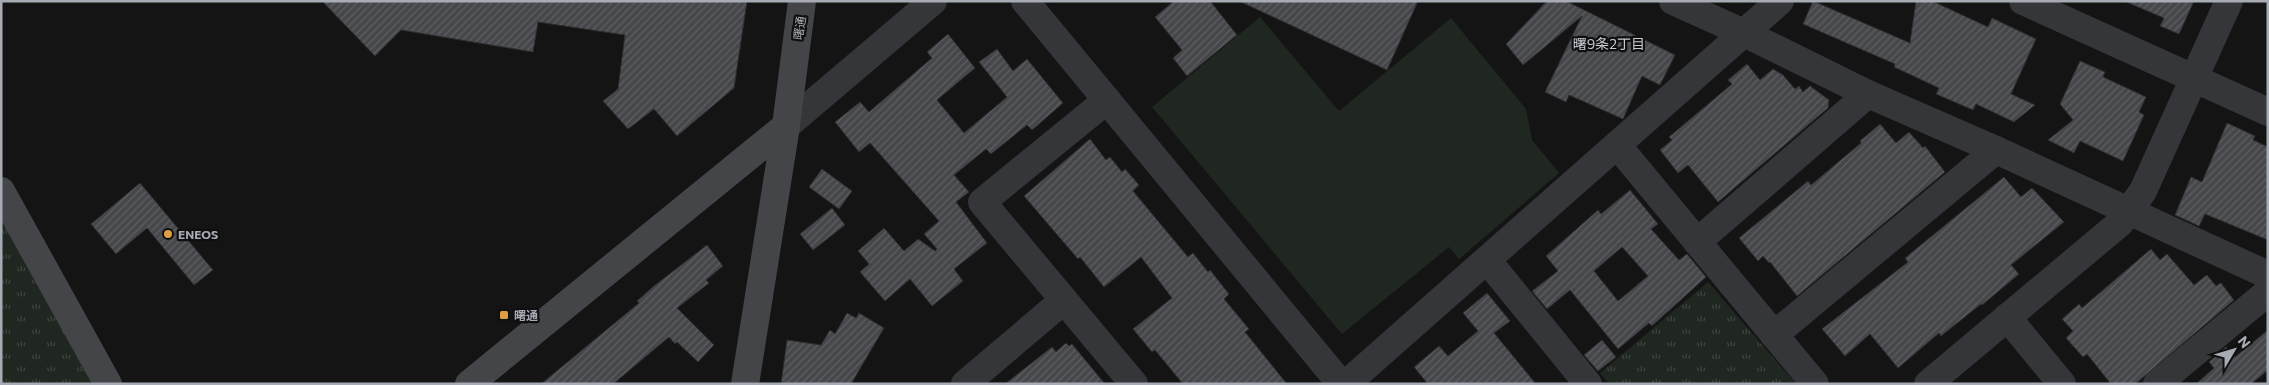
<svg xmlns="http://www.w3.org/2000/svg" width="2269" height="385" font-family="Commissioner,'Noto Sans JP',sans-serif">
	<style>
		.park { fill: url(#park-tufts) }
		.garden { fill: #202721 }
		.building { fill: url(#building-hatch); stroke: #2e2e31; fill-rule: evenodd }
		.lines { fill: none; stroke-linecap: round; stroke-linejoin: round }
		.street { stroke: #35363a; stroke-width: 28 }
		.secondary { stroke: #434549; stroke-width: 28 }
		.poi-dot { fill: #df9e41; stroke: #0f0f10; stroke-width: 2 }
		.labels { text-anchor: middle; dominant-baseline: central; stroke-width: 4.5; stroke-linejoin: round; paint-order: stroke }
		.street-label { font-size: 12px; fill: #a7acb4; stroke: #0f0f10 }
		.poi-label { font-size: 12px; font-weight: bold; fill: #a7acb4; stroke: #0f0f10; text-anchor: start }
		.neighbourhood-label { font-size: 14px; fill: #c7cad1; stroke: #0f0f10 }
	</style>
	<defs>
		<pattern id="park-tufts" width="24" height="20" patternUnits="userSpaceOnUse" patternTransform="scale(1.25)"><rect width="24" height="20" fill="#202721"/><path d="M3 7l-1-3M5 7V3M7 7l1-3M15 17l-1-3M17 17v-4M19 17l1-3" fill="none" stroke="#3e443f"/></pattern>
		<pattern id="building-hatch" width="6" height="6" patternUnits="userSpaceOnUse" patternTransform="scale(1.25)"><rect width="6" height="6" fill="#46474a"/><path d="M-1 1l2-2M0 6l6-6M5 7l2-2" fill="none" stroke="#5e5f62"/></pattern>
	</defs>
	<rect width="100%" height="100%" fill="#141415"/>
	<!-- park -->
	<g class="park">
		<polygon points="1,191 108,384 1,384"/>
		<polygon points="1708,282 1796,384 1609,384 1600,373"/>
	</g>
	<!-- garden -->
	<polygon class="garden" points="1260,17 1339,111 1451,18 1526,109 1532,140 1559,173 1459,259 1449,247 1342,334 1152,107"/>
	<!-- building -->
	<g class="building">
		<polygon points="322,1 747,1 734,88 677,136 654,109 628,129 603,101 618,89 625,35 538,22 533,52 401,30 375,56"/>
		<polygon points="1174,1 1210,1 1237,35 1187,76 1173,58 1182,50 1155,17"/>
		<polygon points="1239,1 1418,1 1387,70"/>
		<polygon points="1547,1 1566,1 1675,55 1660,85 1642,76 1623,119 1569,95 1566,102 1545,92 1582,16 1523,65 1506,44"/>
		<polygon points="1813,1 1910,43 1916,1 1932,1 1988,27 1992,18 2036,39 2011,94 2035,105 2014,122 1976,104 1973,110 1936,94 1939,88 1894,67 1895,64 1803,24"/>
		<polygon points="2124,1 2194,1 2179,34 2160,26 2164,18"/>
		<polygon points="948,34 975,68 937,100 964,133 1007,97 979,62 997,49 1013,71 1027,59 1063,103 1032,130 1027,125 991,154 986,149 954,175 969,192 956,202 987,243 954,269 963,281 932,306 910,279 885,301 860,272 869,264 858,251 884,228 904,251 918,239 935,251 937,249 924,234 939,221 870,143 859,152 835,122 860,102 869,112 932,58 927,52"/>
		<polygon points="2080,61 2105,72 2103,77 2146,97 2139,112 2144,115 2123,161 2080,141 2074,153 2048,140 2073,120 2060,104"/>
		<polygon points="1747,64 1760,80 1773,69 1783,75 1795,89 1799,86 1803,92 1810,86 1829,100 1828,108 1718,202 1688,165 1678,173 1660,150 1672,140 1669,137 1732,84 1728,80"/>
		<polygon points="2227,123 2255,136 2253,140 2268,147 2268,240 2205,214 2199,226 2175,215 2191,177 2202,182"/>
		<polygon points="1880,124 1896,143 1909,132 1923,148 1925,146 1945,172 1797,296 1770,262 1769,263 1763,256 1758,261 1739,238 1808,181 1811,185 1861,143 1860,141"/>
		<polygon points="1090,139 1106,160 1110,157 1122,172 1125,169 1139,185 1133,191 1188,257 1193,253 1208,272 1210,270 1229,294 1224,299 1249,329 1245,332 1287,384 1183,384 1155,350 1152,352 1133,329 1172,298 1141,257 1104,287 1080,257 1078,259 1024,196"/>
		<polygon points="822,169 852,191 839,209 809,187"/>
		<polygon points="2004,177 2021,197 2032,188 2064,222 2011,265 2019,274 1982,305 1981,304 1941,336 1939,333 1898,368 1870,334 1845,356 1822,329 1908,262 1905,258"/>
		<polygon points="140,183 213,270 194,285 147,228 116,254 91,224"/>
		<path d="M 1630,190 L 1658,224 L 1651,229 L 1679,260 L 1687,254 L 1706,277 L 1652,326 L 1649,323 L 1618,349 L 1570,290 L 1547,309 L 1532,291 L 1558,271 L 1546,256 L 1598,210 L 1601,214 ZM 1622,247 L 1648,276 L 1618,301 L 1594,271 Z"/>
		<polygon points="832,208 845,225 813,250 800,234"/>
		<polygon points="707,245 723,266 706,280 709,283 677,308 714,345 698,362 677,342 675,344 669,337 613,384 541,384 639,303 637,301 654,286"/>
		<polygon points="2151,249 2160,260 2167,254 2194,285 2207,275 2216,286 2221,283 2234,300 2135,384 2111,384 2087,354 2083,357 2066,338 2073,331 2062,319 2079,304 2082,308"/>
		<polygon points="1487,293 1510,321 1494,333 1536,384 1428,384 1414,367 1439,346 1448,356 1478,331 1463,313"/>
		<polygon points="847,313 856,318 859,313 884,328 851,384 781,384 787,340 821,345 830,330 835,334"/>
		<polygon points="2268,330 2268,370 2251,384 2196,384 2214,368 2209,362 2226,347 2235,357"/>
		<polygon points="1602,340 1616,357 1598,371 1584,355"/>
		<polygon points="1066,343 1069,346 1072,344 1105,384 1005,384 1052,347 1056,352"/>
	</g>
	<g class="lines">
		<!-- street -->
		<g class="street">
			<polyline points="1025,1 1341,384"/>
			<polyline points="1673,1 1744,33 1868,94 1996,150 2268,275"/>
			<polyline points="2023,1 2268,112"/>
			<polyline points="1107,100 982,202 1134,384"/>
			<polyline points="786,126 933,1"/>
			<polyline points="1617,145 1815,384"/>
			<polyline points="1697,242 1868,94"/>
			<polyline points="1487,260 1588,384"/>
			<polyline points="2007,317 2062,384"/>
			<polyline points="1774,335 1996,150"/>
			<polyline points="965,384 1064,300"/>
			<polyline points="1346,384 1780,1"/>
			<polyline points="1928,384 2120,223 2143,191 2229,1"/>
			<polyline points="2157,384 2268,292"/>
		</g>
		<!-- secondary -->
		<g class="secondary">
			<polyline points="1,191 108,384"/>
			<polyline points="469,384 786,126"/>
			<polyline points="745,384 786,126 802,1"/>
		</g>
	</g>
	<!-- markers -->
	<g class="poi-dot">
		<circle cx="168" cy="234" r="5"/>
		<rect x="499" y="310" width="10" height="10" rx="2.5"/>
	</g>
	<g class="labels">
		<!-- street labels -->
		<g class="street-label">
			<text transform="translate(799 28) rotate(-82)">曙通</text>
		</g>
		<!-- poi labels -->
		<g class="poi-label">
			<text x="178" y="234">ENEOS</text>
			<text x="514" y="315">曙通</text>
		</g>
		<!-- neighbourhood labels -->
		<g class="neighbourhood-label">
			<text x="1609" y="43">曙9条2丁目</text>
		</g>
	</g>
	<!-- border -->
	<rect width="2269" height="385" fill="none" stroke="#a7acb4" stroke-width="5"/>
	<!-- north arrow -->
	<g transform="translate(2234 350) rotate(52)" stroke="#0f0f10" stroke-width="4" paint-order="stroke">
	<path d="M0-4L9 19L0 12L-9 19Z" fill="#a7acb4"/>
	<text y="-8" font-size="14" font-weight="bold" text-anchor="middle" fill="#a7acb4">N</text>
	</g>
</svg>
